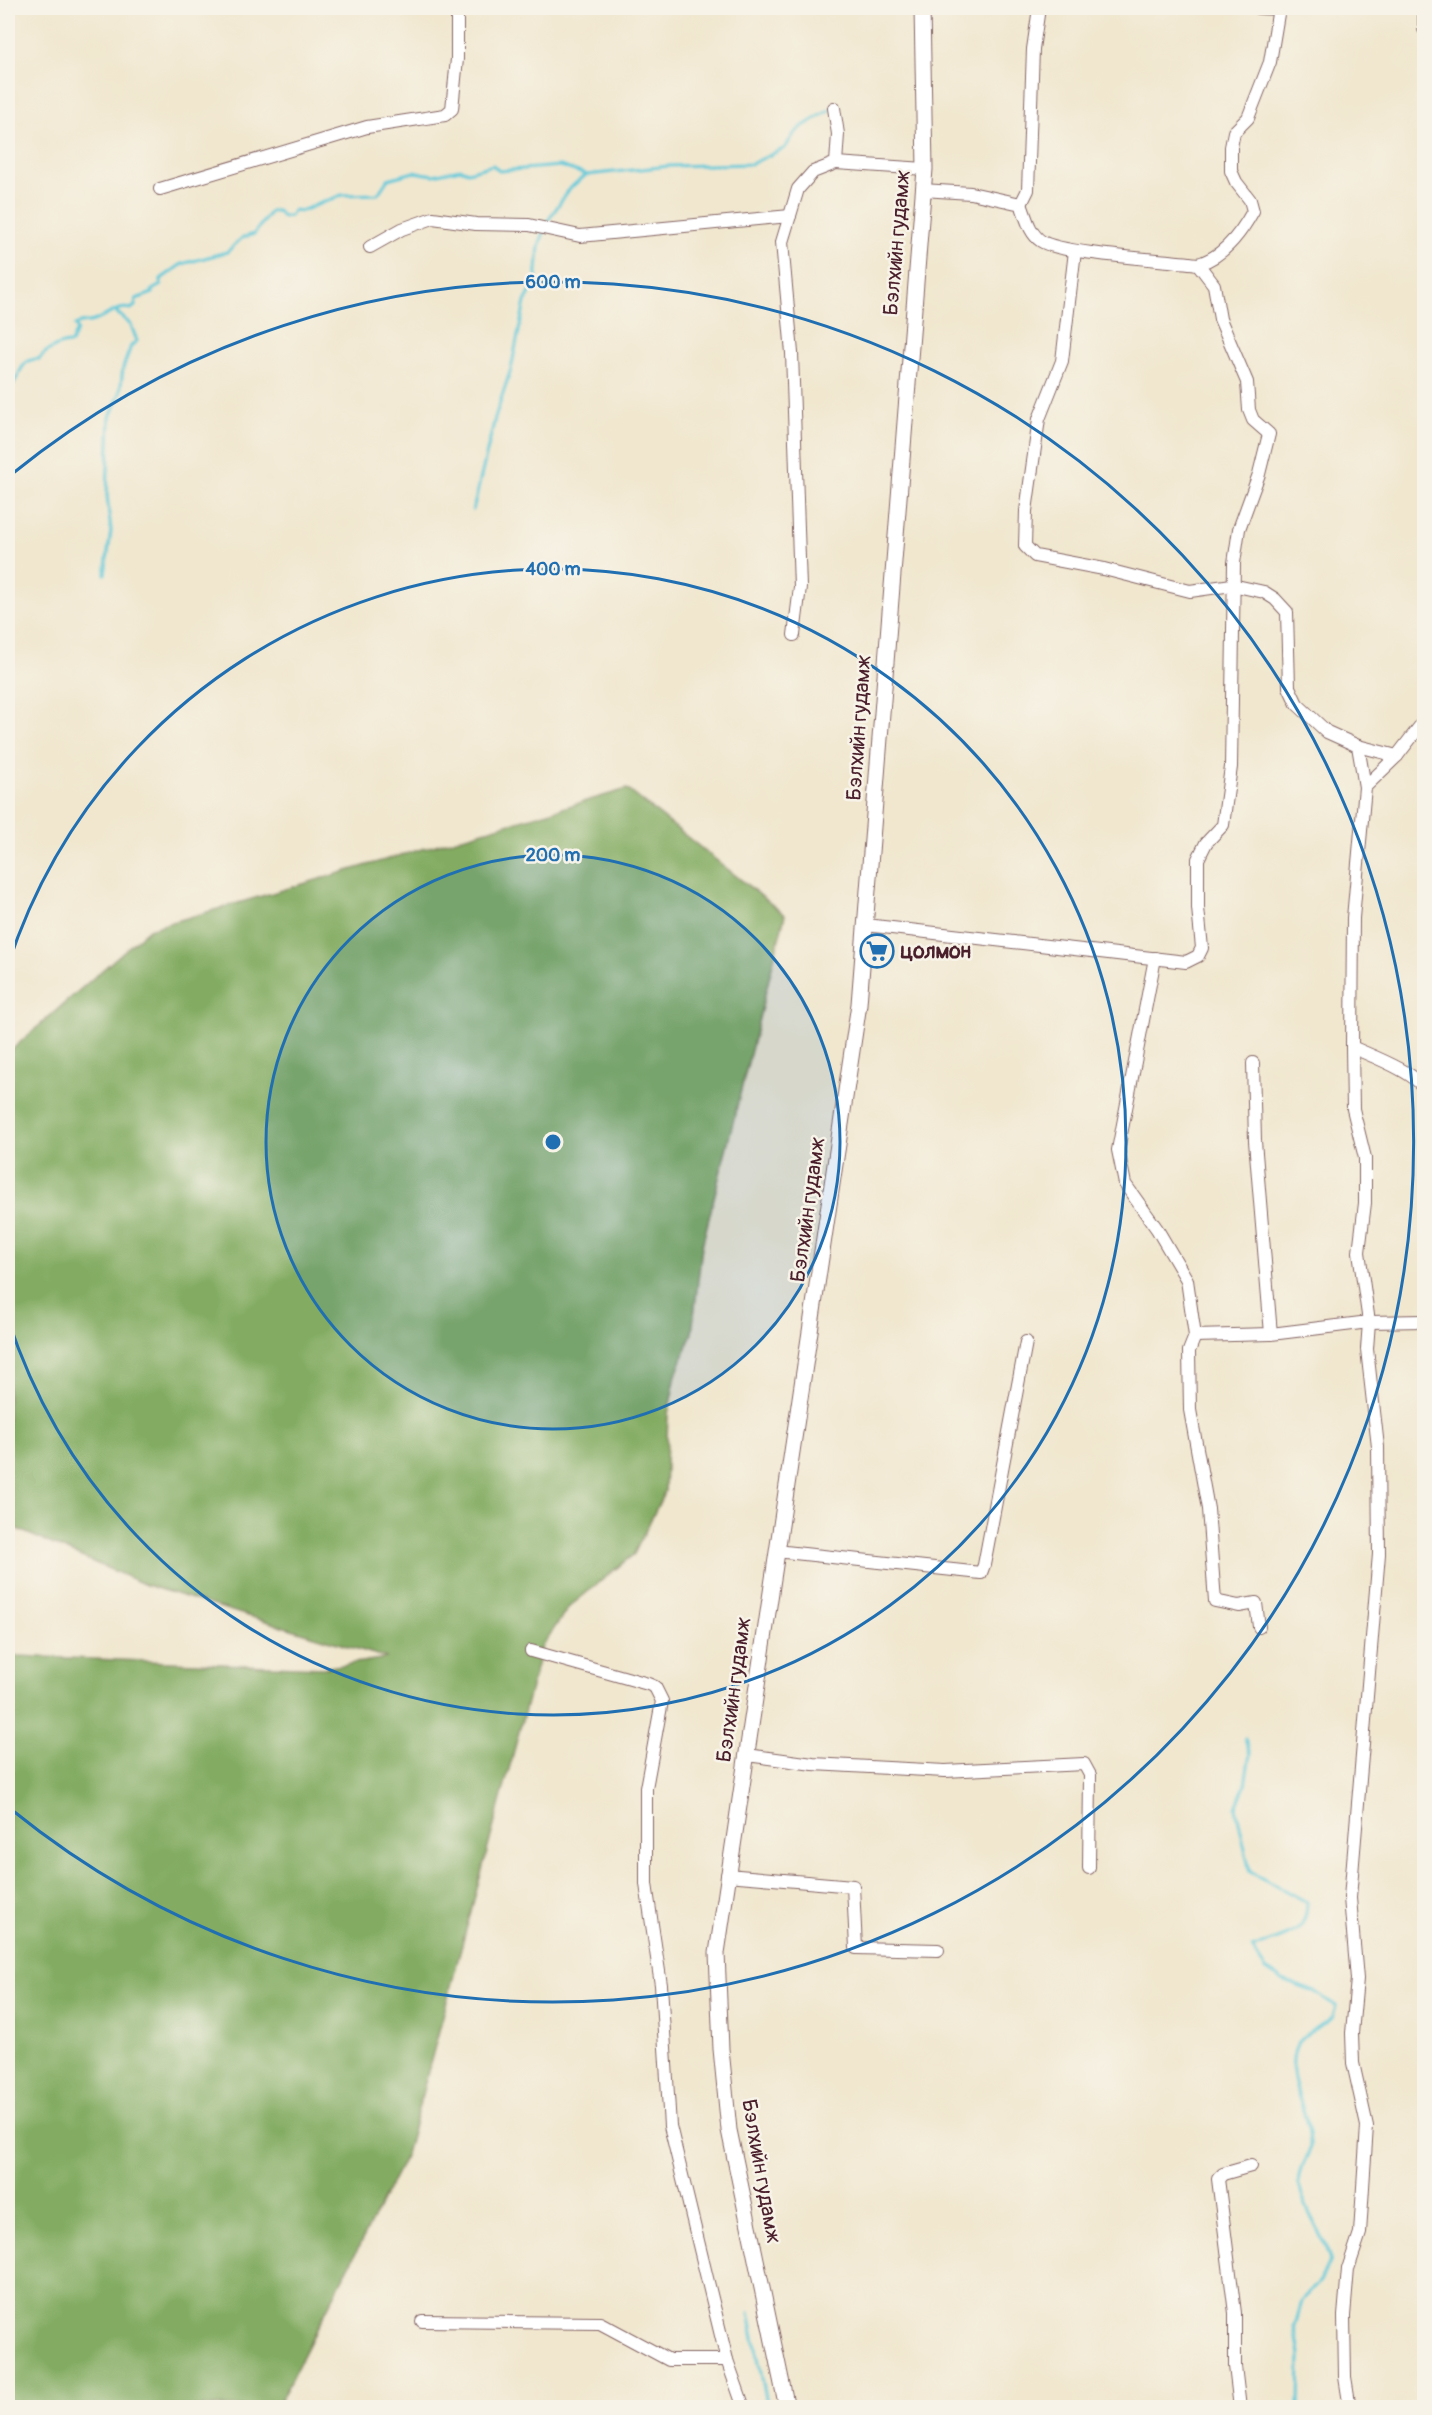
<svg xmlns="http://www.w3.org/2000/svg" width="1432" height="2415" font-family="Pangolin,sans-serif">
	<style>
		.forest { fill: #83ac62; stroke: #666646; stroke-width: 1.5 }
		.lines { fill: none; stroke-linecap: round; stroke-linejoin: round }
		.stream { stroke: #5fc9da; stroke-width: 3 }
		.minor-casing { stroke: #846564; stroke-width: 14 }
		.major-casing { stroke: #846564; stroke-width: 17 }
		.minor { stroke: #fff; stroke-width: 12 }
		.major { stroke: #fff; stroke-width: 15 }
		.ring { fill: none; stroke: #1f6fb2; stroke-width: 3 }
		.labels { text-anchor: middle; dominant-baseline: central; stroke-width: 5; stroke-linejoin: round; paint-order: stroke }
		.street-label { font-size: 21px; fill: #4a1f2b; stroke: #f7f3e8 }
		.poi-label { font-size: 21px; font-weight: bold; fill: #4a1f2b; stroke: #f7f3e8; text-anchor: start }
		.centre { fill: #1f6fb2; stroke: #f7f3e8; stroke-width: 3 }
		.ring-label { font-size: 18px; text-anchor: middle; font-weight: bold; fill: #1f6fb2; stroke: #f7f3e8; stroke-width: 5; stroke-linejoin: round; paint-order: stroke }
	</style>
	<rect width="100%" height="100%" fill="#f7f3e8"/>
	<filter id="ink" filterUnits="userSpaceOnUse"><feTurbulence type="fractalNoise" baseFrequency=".0167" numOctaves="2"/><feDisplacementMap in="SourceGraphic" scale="12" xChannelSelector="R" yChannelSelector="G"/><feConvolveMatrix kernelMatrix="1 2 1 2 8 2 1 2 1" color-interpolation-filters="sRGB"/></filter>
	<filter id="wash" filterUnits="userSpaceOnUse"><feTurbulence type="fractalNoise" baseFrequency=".008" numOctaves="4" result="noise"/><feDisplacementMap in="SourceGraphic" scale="24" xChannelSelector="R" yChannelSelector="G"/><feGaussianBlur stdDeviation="1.35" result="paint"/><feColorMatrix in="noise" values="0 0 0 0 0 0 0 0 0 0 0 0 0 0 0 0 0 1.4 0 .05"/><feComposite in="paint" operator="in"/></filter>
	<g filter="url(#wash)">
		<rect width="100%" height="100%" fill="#f1e7cf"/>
		<!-- forest -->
		<polygon class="forest" points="627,789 785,915 702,1246 692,1333 676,1375 668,1414 665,1491 634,1554 569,1607 542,1646 406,2154 277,2407 8,2407 8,1652 17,1656 323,1668 387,1658 146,1585 8,1525 8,1053 149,929"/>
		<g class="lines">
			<!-- stream -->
			<g class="stream">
				<polyline points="545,225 570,188 586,175"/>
				<path d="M 8,390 C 21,380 18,358 39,359 C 46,350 60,343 71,343 L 77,330 L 75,325 C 81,322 83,323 89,322 C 105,320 115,305 131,309 L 135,306 L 136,299 L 153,293 L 152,290 L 161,285 L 161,279 L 182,264 L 227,252 L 242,238 L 254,234 L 271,211 L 278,211 L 282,217 L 290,216 L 294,210 L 301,211 L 342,195 L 378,194 L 388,179 L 414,172 L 434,175 L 460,169 L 468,172 L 493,165 L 499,171 L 560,166 L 587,175 L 669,166 L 751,164 L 785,148 L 794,134 L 803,126 L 830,110"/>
				<polyline points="473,510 495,418 511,369 525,302 536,281 539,246 544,232"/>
				<polyline points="105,574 111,531 107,495 110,417 120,393 123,368 131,346 137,341 131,325 115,311"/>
				<path d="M 1245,1739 L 1250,1754 L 1245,1784 L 1236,1808 L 1250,1872 L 1307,1902 C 1308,1938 1280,1936 1252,1948 L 1266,1970 L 1282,1980 L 1315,1992 L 1336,2006 L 1333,2017 C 1324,2025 1302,2034 1297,2044 C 1282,2079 1311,2111 1310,2147 C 1309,2160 1296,2170 1299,2185 C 1306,2215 1322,2231 1330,2260 L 1320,2281 L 1302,2301 L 1295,2326 L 1300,2355 L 1299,2408"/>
				<polyline points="749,2313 768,2408"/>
			</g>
		</g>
	</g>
	<g filter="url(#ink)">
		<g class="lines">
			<!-- minor casing -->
			<g class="minor-casing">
				<g id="minor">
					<polyline points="1258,8 1279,9"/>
					<polyline points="1424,8 1424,29"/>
					<polyline points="836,163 925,169"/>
					<polyline points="160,189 367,127 445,115 452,109 457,59 457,8"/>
					<path d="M 922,190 L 971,193 L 1021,204 C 1026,216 1029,233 1041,241 C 1060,254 1168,260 1198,264 C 1223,257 1241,233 1253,211 L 1250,200 L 1236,182 L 1231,171 L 1231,147 L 1234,132 L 1248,118 L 1270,62 L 1279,8"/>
					<polyline points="1021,204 1028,190 1033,49 1039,8"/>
					<polyline points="370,247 402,229 433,218 476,224 529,225 580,236 790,216"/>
					<polyline points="1075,251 1062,361 1039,419 1026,511 1025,546 1035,556 1104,569 1190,591 1232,585 1264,592 1275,599 1287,612 1289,687 1297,704 1327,732 1358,746 1397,756"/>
					<polyline points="794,635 800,587 792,353 782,242 798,189 813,172 836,163 838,134 834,108"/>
					<polyline points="1358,746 1365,787"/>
					<polyline points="866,925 1186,962 1198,956 1202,948 1198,908 1198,859 1206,843 1223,825 1231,767 1234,563 1239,529 1259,474 1269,434 1253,420 1249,410 1247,382 1220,319 1214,285 1198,264"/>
					<polyline points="1155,958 1118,1150 1125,1184 1157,1229 1187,1280 1195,1336 1189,1351 1190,1410 1208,1509 1215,1601 1239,1606 1256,1603 1259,1627"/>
					<path d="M 1352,1047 C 1369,1055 1416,1072 1424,1089"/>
					<polyline points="1253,1063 1255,1141 1271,1334"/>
					<polyline points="1195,1336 1271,1334 1369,1322 1424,1321"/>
					<polyline points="776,1551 981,1573 984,1565 1026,1342"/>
					<polyline points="531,1651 648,1684 655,1687 662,1701 646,1788 646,1884 661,1985 670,2126 727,2360 744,2408"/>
					<polyline points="747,1755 813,1764 945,1771 1084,1764 1090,1775 1089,1868"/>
					<polyline points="727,1875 853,1886 856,1948 938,1950"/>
					<polyline points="422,2321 600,2323 669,2360 727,2360"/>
					<polyline points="1240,2408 1235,2366 1235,2313 1218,2179 1223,2174 1251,2166"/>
					<polyline points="1350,2408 1345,2377 1344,2316 1348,2269 1360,2233 1367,2126 1353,2063 1352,2033 1357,1979 1350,1898 1379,1554 1378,1447 1367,1349 1369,1322 1359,1252 1365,1203 1365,1158 1353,1109 1352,1047 1353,918 1365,787 1397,756 1424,721"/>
				</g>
			</g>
			<!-- major casing -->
			<g class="major-casing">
				<polyline id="major" points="787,2408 729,2130 721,2049 717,1953 859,1004 925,169 922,8"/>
			</g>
			<!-- minor -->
			<use href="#minor" class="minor"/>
			<!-- major -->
			<use href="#major" class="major"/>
		</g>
	</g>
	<!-- distance rings -->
	<circle cx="553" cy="1142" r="287" fill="#1f6fb2" fill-opacity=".12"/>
	<g class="ring">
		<circle cx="553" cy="1142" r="287"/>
		<path d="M8 965A573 573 0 1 1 8 1319"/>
		<path d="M12 474A860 860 0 1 1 12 1810"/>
	</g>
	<!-- icons -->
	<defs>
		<g id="supermarket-ring" transform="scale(1.725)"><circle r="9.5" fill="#f7f3e8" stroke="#1f6fb2" stroke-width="1.5"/><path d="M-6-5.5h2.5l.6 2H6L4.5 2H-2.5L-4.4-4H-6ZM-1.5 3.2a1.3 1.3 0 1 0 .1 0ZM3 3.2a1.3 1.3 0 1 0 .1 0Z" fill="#1f6fb2"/></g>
	</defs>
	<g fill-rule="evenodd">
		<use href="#supermarket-ring" x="877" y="951"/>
	</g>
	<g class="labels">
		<!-- street labels -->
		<g class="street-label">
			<text transform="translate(897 243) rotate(-85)">Бэлхийн гудамж</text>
			<text transform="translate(859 728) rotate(-86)">Бэлхийн гудамж</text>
			<text transform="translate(808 1210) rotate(-82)">Бэлхийн гудамж</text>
			<text transform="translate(734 1690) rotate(-82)">Бэлхийн гудамж</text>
			<text transform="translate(761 2171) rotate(80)">Бэлхийн гудамж</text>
		</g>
		<!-- poi labels -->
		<g class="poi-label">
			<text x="900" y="951">цолмон</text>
		</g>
	</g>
	<circle cx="553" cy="1142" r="9" class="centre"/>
	<g class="ring-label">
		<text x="553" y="288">600 m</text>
		<text x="553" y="575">400 m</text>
		<text x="553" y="861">200 m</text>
	</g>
	<!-- margin -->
	<rect width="1432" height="2415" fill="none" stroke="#f7f3e8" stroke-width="30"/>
</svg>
